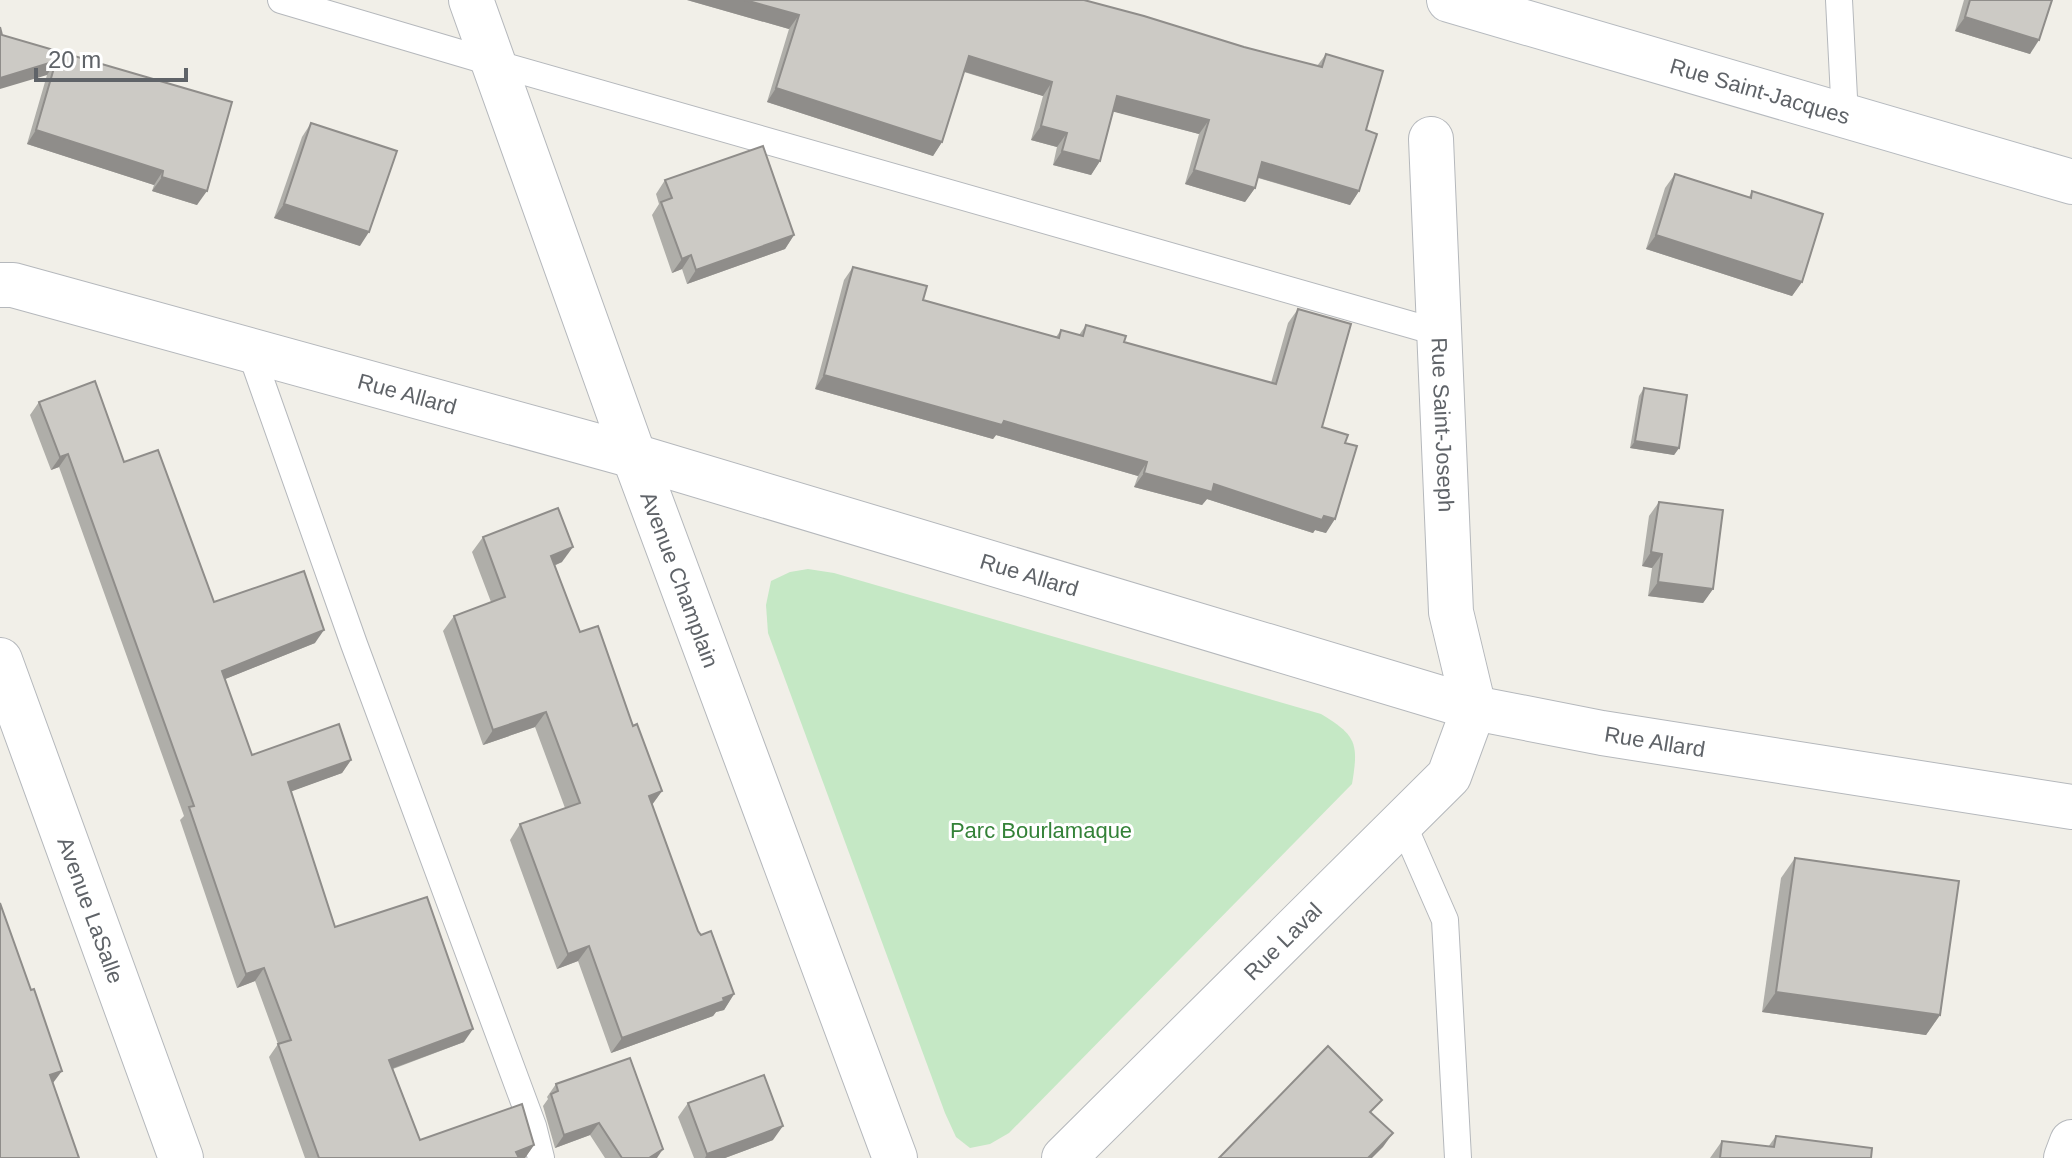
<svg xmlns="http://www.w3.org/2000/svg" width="2072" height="1158" font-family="Helvetica,sans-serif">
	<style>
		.green { fill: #c5e8c5 }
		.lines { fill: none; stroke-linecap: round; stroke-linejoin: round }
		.lane-casing { stroke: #b5b8bc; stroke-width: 28 }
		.street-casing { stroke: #b5b8bc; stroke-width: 46 }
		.secondary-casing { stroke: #b6babf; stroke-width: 46 }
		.lane { stroke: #fff; stroke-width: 26 }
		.street { stroke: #fff; stroke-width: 44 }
		.secondary { stroke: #fff; stroke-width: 44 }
		.wall { fill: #afaea9 }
		.shaded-wall { fill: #8f8d8a }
		.building { fill: #cccac5; stroke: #8f8d8a; stroke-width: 2 }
		.labels { text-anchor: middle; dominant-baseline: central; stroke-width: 6; stroke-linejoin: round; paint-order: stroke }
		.street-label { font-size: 22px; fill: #5f6368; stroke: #fff }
		.park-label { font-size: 22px; fill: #348238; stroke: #fff }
	</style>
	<rect width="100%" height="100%" fill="#f1efe8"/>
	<!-- green -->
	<path class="green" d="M 808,569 L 834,573 L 1321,714 C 1356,735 1359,743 1352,784 L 1009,1133 L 990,1144 L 970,1148 L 956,1137 L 945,1113 L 768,633 L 766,605 L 771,581 L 790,572 Z"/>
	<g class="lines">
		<!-- lane casing -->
		<g class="lane-casing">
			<g id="lane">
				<polyline points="281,0 494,63 1440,333"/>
				<polyline points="1839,0 1845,117"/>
				<polyline points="250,350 354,644 533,1126 541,1158"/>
				<polyline points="1403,824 1445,920 1458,1158"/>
			</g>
		</g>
		<!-- street casing -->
		<g class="street-casing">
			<g id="street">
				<path id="s1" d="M 471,0 L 634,456 L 895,1158"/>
				<path id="s2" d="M 1431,139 L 1451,612 L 1474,708"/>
				<path id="s3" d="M 0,285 L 13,285 L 634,456 L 1474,708 L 1602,733 L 2072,807"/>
				<path id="s4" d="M 0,660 L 181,1158"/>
				<path id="s5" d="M 1064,1158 L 1449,776 L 1474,708"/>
				<polyline points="2066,1158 2072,1142"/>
			</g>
		</g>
		<!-- secondary casing -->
		<g class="secondary-casing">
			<g id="secondary">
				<path id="s6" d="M 1449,0 L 2072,182"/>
			</g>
		</g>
		<!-- lane -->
		<use href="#lane" class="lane"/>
		<!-- street -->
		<use href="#street" class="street"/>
		<!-- secondary -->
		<use href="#secondary" class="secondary"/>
	</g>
	<!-- wall -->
	<g class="wall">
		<polygon points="687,0 1244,47 1317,66 1326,54 1366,130 1359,191 1350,205 1258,178 1255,188 1245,202 1185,184 1199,134 1113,111 1100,161 1091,175 1053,165 1057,147 1031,140 1043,96 964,72 942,142 933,156 767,102 789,29"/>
		<polygon points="1964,0 2052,0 2030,54 1955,31"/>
		<polygon points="2,35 232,102 197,205 152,191 154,185 27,144 47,75"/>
		<polygon points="311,123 360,246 274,218 302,137"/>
		<polygon points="1675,174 1749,197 1752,191 1802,282 1792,296 1646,249 1665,188"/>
		<polygon points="665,180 794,235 785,249 687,284 682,269 672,273 652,215 659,204 656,194"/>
		<polygon points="853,267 923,300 1056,337 1061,330 1079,335 1086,325 1124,342 1271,383 1288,323 1298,309 1322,427 1345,443 1326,533 1315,530 1313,533 1207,499 1202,505 1134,487 1138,476 996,435 993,439 815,389 844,280"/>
		<polygon points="1644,388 1679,448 1674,455 1630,448 1639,396"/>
		<polygon points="39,402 124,462 214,602 315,643 225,679 252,755 351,760 342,773 291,791 335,927 464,1042 393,1069 420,1140 534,1145 525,1158 305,1158 269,1057 278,1044 255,981 237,988 180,820 184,816 59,467 51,470 30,415"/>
		<polygon points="1659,502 1713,589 1703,603 1648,596 1652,568 1642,566 1649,516"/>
		<polygon points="483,537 562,562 554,566 580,632 633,726 662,791 652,805 698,931 734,994 724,1010 716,1012 713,1016 611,1053 578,961 557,969 510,840 520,824 565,808 535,727 483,745 443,631 454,616 491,602 472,552"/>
		<polygon points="1795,858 1940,1015 1926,1035 1762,1012 1781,878"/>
		<polygon points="556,1084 657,1158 605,1158 590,1135 555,1148 543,1106 548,1099 547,1097"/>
		<polygon points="688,1103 773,1140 725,1158 694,1158 678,1117"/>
		<polygon points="1776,1136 1871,1158 1710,1158 1722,1141 1768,1147"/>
	</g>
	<!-- shaded-wall -->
	<g class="shaded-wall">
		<polygon points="687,0 745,0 799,15 789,29"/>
		<polygon points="1965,17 2039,40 2030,54 1955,31"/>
		<polygon points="969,56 1052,82 1043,96 959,70"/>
		<polygon points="56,61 47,75 0,89 0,78"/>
		<polygon points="776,88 942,142 933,156 767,102"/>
		<polygon points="1117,96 1209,120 1199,134 1107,110"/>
		<polygon points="1041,126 1067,133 1057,147 1031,140"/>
		<polygon points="36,130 163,171 154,185 27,144"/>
		<polygon points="1062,151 1100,161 1091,175 1053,165"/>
		<polygon points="1262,162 1359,191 1350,205 1253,176"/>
		<polygon points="1194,170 1255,188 1245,202 1185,184"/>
		<polygon points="162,177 207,191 197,205 152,191"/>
		<polygon points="284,204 369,232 360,246 274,218"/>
		<polygon points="794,235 785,249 687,284 696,270"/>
		<polygon points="1656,235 1802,282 1792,296 1646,249"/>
		<polygon points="691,255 682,269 672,273 682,259"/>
		<polygon points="824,375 1004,421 1147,462 1138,476 996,435 993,439 815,389"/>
		<polygon points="1635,441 1679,448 1674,455 1630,448"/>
		<polygon points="68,454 59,467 51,470 60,457"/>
		<polygon points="1144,473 1214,484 1335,519 1326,533 1315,530 1313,533 1207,499 1202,505 1134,487"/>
		<polygon points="573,547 562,562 540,571 551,556"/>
		<polygon points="1651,552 1662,554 1652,568 1642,566"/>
		<polygon points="1658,582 1713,589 1703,603 1648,596"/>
		<polygon points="324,630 315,643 213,684 222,671"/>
		<polygon points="546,712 535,727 483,745 493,730"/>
		<polygon points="351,760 342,773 279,796 288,782"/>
		<polygon points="662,791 651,806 649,796"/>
		<polygon points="589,946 578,961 557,969 568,954"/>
		<polygon points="264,968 255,981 237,988 246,974"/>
		<polygon points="1776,992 1940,1015 1926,1035 1762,1012"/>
		<polygon points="734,994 724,1010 716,1012 713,1016 611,1053 622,1038"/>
		<polygon points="473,1029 464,1042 380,1073 389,1060"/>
		<polygon points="62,1071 50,1087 50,1075"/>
		<polygon points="599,1123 590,1135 555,1148 564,1135"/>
		<polygon points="783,1126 773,1140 725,1158 705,1158 707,1154"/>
		<polygon points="1393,1133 1383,1147 1372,1158 1368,1158"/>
		<polygon points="534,1145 525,1158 512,1158 516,1152"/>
		<polygon points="663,1149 657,1158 649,1158"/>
	</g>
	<!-- building -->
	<g class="building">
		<polygon points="745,0 1084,0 1144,16 1244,47 1322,67 1326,54 1383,71 1366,130 1377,134 1359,191 1262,162 1255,188 1194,170 1209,120 1117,96 1100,161 1062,151 1067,133 1041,126 1052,82 969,56 942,142 776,88 799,15"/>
		<polygon points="1970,0 2052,0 2039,40 1965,17"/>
		<polygon points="0,27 2,35 232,102 207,191 162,177 163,171 36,130 56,61 0,78"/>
		<polygon points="311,123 397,151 369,232 284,204"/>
		<polygon points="763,146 794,235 696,270 691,255 682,259 661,202 672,198 665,180"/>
		<polygon points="1675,174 1751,198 1752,191 1823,214 1802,282 1656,235"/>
		<polygon points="853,267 927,286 923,300 1059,338 1061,330 1083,336 1086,325 1126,336 1124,342 1276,384 1298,309 1351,324 1322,427 1348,435 1345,443 1357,446 1335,519 1324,516 1322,520 1214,484 1212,492 1144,473 1147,462 1004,421 1002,425 824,375"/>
		<polygon points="95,381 124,462 158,450 214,602 304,571 324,630 222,671 252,755 339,724 351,760 288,782 335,927 427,897 473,1029 389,1060 420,1140 522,1104 534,1145 516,1152 519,1158 319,1158 278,1044 291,1040 264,968 246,974 189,807 194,806 68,454 60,457 39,402"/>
		<polygon points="1644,388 1687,395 1679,448 1635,441"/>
		<polygon points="1659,502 1723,510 1713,589 1658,582 1662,554 1651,552"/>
		<polygon points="558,508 573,547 551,556 580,632 598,626 633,726 637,724 662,791 649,796 698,931 701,935 711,931 734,994 723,998 724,1001 622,1038 589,946 568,954 520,824 580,803 546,712 493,730 454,616 505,597 483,537"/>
		<polygon points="1795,858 1959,881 1940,1015 1776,992"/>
		<polygon points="0,903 31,990 34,989 62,1071 50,1075 79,1158 0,1158"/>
		<polygon points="1328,1046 1382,1100 1370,1112 1393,1133 1368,1158 1219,1158"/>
		<polygon points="630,1058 663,1149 649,1158 622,1158 599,1123 564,1135 551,1094 558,1091 556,1084"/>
		<polygon points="764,1075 783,1126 707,1154 688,1103"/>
		<polygon points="1776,1136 1872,1148 1871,1158 1720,1158 1722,1141 1774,1147"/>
	</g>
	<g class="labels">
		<!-- street labels -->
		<g class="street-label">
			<text stroke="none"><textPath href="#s6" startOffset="324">Rue Saint-Jacques</textPath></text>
			<text stroke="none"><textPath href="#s3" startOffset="422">Rue Allard</textPath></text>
			<text stroke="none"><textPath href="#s2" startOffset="286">Rue Saint-Joseph</textPath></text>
			<text stroke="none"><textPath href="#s3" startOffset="1070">Rue Allard</textPath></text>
			<text stroke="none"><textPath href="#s1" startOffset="616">Avenue Champlain</textPath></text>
			<text stroke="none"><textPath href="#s3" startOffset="1718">Rue Allard</textPath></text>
			<text stroke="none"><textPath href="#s4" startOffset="266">Avenue LaSalle</textPath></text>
			<text stroke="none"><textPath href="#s5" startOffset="308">Rue Laval</textPath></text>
		</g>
		<!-- park labels -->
		<g class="park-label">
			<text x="1041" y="830">Parc Bourlamaque</text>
		</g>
	</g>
	<!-- scale -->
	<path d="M36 68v12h150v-12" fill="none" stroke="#5f6368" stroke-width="4"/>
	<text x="48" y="68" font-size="24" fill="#5f6368" stroke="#ffffff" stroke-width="6" paint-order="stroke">20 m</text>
</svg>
